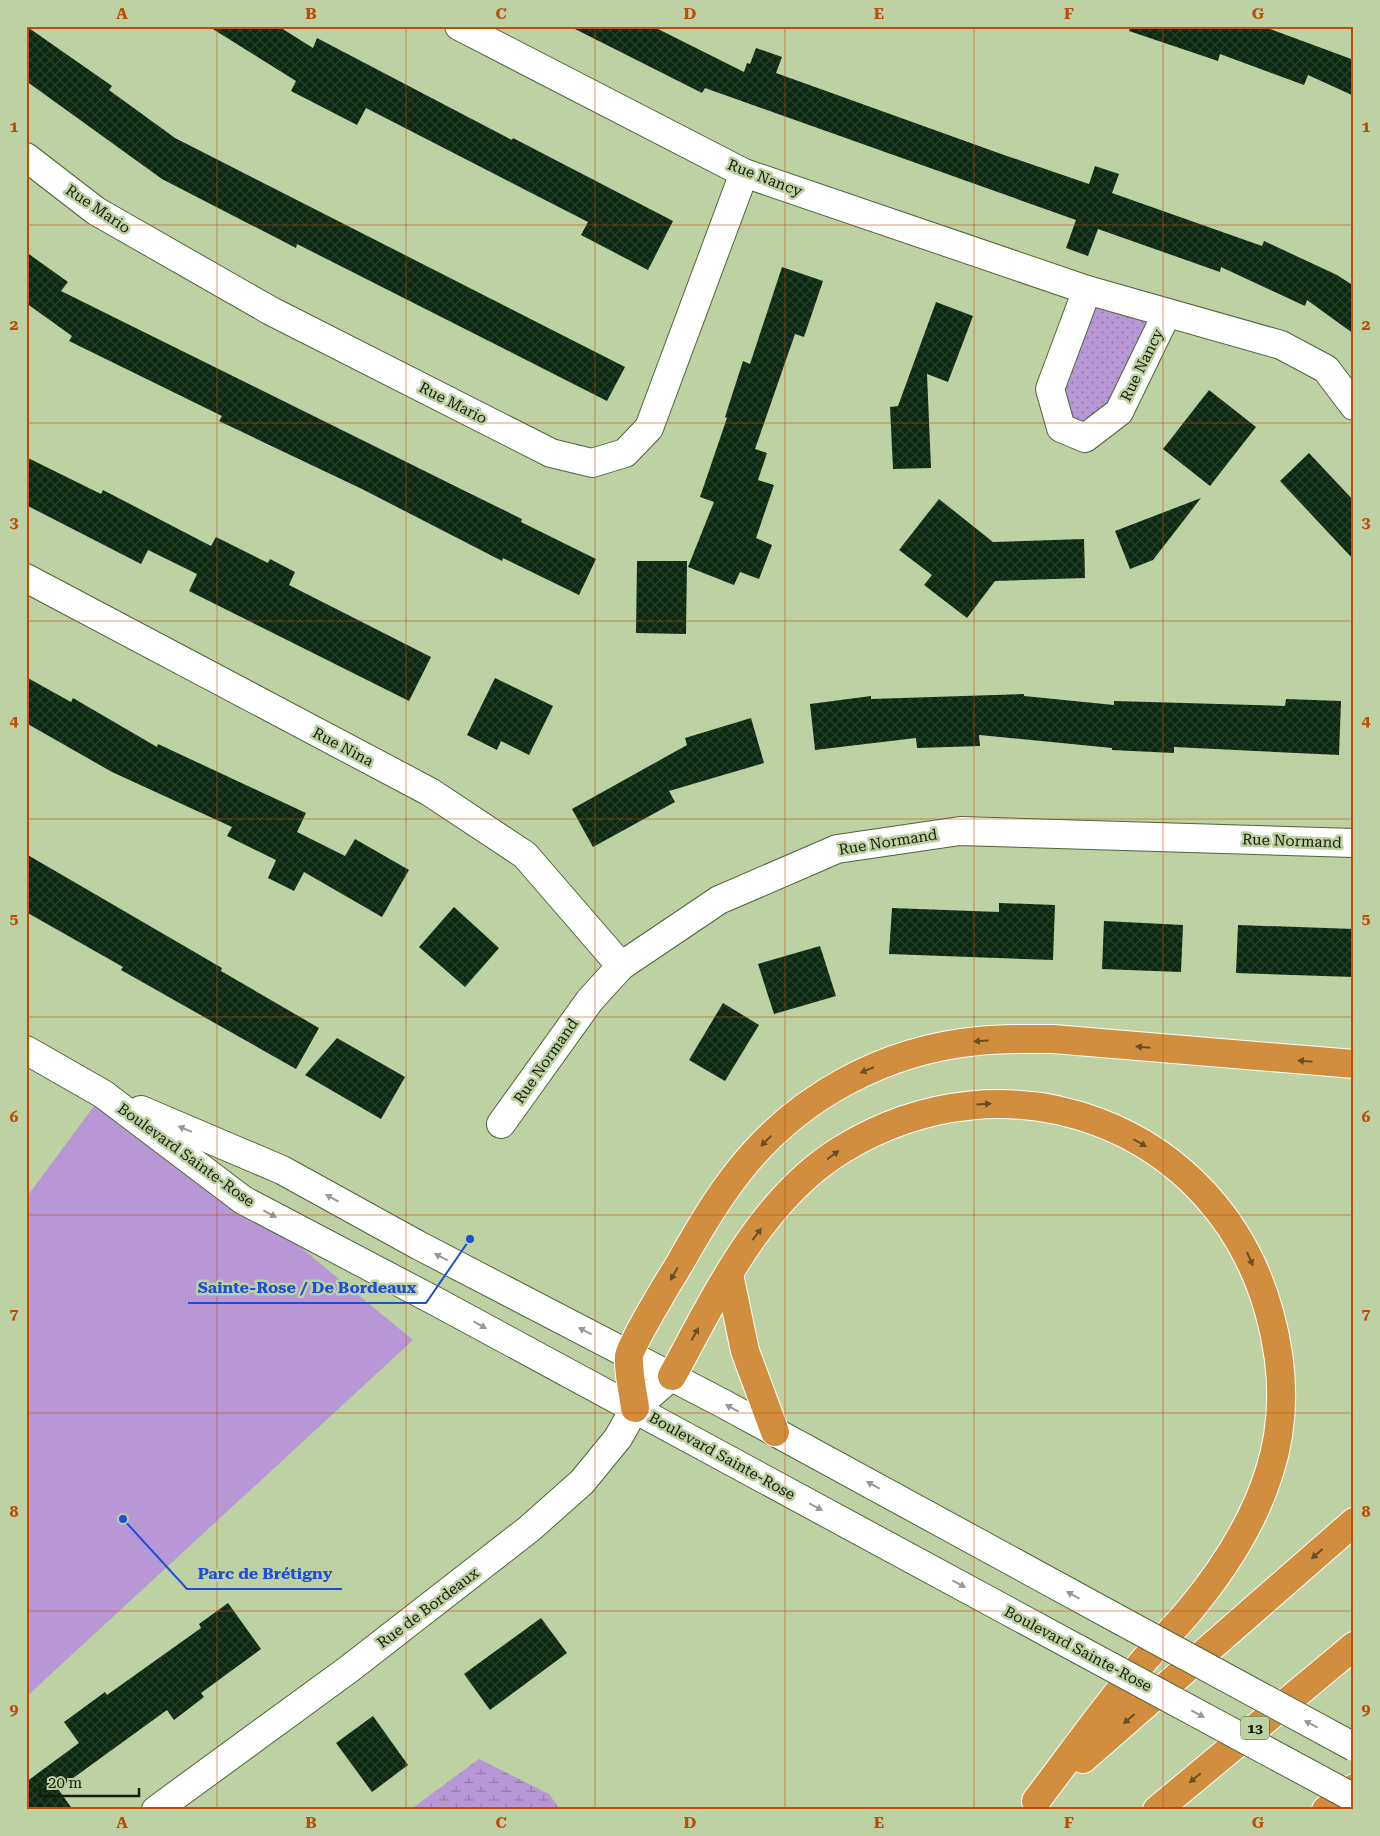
<svg xmlns="http://www.w3.org/2000/svg" width="1380" height="1836" font-family="'Roboto Serif',serif">
	<style>
		.grass { fill: url(#grass-dots) }
		.wetland { fill: url(#wetland-marsh) }
		.park { fill: #b797d6 }
		.building { fill: url(#building-cross-hatch) }
		.lines { fill: none; stroke-linecap: round; stroke-linejoin: round }
		.street-casing { stroke: #526439; stroke-width: 30 }
		.secondary-casing { stroke: #526439; stroke-width: 30 }
		.highway-casing { stroke: #fff; stroke-width: 30 }
		.street { stroke: #fff; stroke-width: 28 }
		.secondary { stroke: #fff; stroke-width: 28 }
		.highway { stroke: #d18e3f; stroke-width: 28 }
		.secondary-bridge-casing { stroke: #526439; stroke-width: 30; stroke-linecap: butt }
		.secondary-bridge { stroke: #fff; stroke-width: 28 }
		.oneway { fill: #6a4f22 }
		.oneway2 { fill: #969991 }
		.grid { fill: none; stroke: #be4d0c; stroke-width: 1; stroke-opacity: 0.55 }
		.labels { text-anchor: middle; dominant-baseline: central; stroke-width: 5; stroke-linejoin: round; paint-order: stroke }
		.shield { fill: #bdd1a2; stroke: #475238; stroke-width: 1 }
		.shield-label { font-size: 14px; font-weight: bold; fill: #151c0a }
		.street-label { font-size: 15px; fill: #151c0a; stroke: #bdd1a2 }
		.leader { fill: none; stroke: #1d4ed8; stroke-width: 2 }
		.callout-dot { fill: #1d4ed8; stroke: #bdd1a2; stroke-width: 2 }
		.callout-label { font-size: 16px; text-anchor: middle; font-weight: bold; fill: #1d4ed8; stroke: #bdd1a2; stroke-width: 5; stroke-linejoin: round; paint-order: stroke }
		.neatline { fill: none; stroke: #be4d0c; stroke-width: 2 }
		.grid-label { font-size: 16px; text-anchor: middle; font-weight: bold; fill: #be4d0c }
	</style>
	<defs>
		<pattern id="grass-dots" width="8" height="8" patternUnits="userSpaceOnUse" patternTransform="scale(1.25)"><rect width="8" height="8" fill="#b797d6"/><path d="M2 2h.1M6 6h.1" fill="none" stroke="#947aac" stroke-width="1.8" stroke-linecap="round"/></pattern>
		<pattern id="wetland-marsh" width="20" height="14" patternUnits="userSpaceOnUse" patternTransform="scale(1.25)"><rect width="20" height="14" fill="#b797d6"/><path d="M1 5h8M5 5V1M11 12h8M15 12V8" fill="none" stroke="#947aac"/></pattern>
		<pattern id="building-cross-hatch" width="8" height="8" patternUnits="userSpaceOnUse" patternTransform="scale(1.25)"><rect width="8" height="8" fill="#0d2811"/><path d="M0 0l8 8M0 8l8-8" fill="none" stroke="#273e2a"/></pattern>
	</defs>
	<rect width="100%" height="100%" fill="#bdd1a2"/>
	<!-- grass -->
	<polygon class="grass" points="1087,290 1167,313 1119,412 1085,438 1050,389"/>
	<!-- wetland -->
	<polygon class="wetland" points="479,1759 549,1794 560,1810 410,1810"/>
	<!-- park -->
	<polygon class="park" points="103,1094 243,1200 413,1340 26,1697 26,1198"/>
	<!-- building -->
	<g class="building">
		<polygon points="26,26 112,86 109,90 175,138 625,367 607,401 297,244 296,248 162,179 26,81"/>
		<polygon points="208,26 278,26 313,48 317,38 512,140 513,138 673,221 648,270 581,235 588,222 366,108 357,125 291,91 296,81"/>
		<polygon points="569,26 652,26 744,72 747,63 750,64 756,48 782,57 776,73 1004,155 1089,184 1095,166 1119,174 1112,193 1262,246 1264,241 1337,275 1354,286 1354,334 1307,300 1305,306 1221,267 1220,272 1098,229 1088,256 1066,248 1076,220 705,88 702,93"/>
		<polygon points="1130,26 1262,26 1354,60 1354,96 1308,75 1304,85 1220,54 1218,61 1129,31"/>
		<polygon points="26,252 68,282 61,291 467,492 522,519 521,522 596,559 579,595 503,558 502,561 362,489 219,421 222,416 69,341 72,336 26,303"/>
		<polygon points="782,267 823,281 804,337 795,334 755,449 767,453 758,480 774,485 756,538 772,545 759,579 740,572 734,585 688,567 714,502 700,497 727,418 725,417 743,361 750,364"/>
		<polygon points="936,302 973,316 948,382 927,374 931,468 893,469 890,407 898,406"/>
		<polygon points="1209,390 1256,427 1210,486 1163,449"/>
		<polygon points="1309,453 1354,501 1354,560 1280,481"/>
		<polygon points="26,457 101,494 103,490 211,546 216,537 268,563 270,559 295,572 289,585 431,657 409,701 189,591 197,574 148,550 141,564 26,505"/>
		<polygon points="1201,498 1153,560 1130,569 1115,531"/>
		<polygon points="939,499 993,542 1084,539 1085,578 995,581 967,618 924,585 932,575 899,550"/>
		<polygon points="637,561 687,561 686,634 636,633"/>
		<polygon points="26,677 71,702 73,698 157,747 158,744 306,813 297,832 345,856 355,839 409,870 382,917 304,872 294,891 268,878 276,860 227,836 232,827 112,772 26,723"/>
		<polygon points="495,678 553,706 529,755 501,741 497,750 467,735"/>
		<polygon points="1024,694 1024,696 1114,705 1114,701 1285,706 1286,699 1341,701 1339,755 1174,747 1174,753 1112,750 1112,748 979,735 980,746 917,748 916,738 815,750 810,704 871,696 871,699"/>
		<polygon points="751,718 764,763 669,791 675,802 593,847 572,809 687,745 685,738"/>
		<polygon points="26,854 222,968 221,971 319,1028 296,1069 121,970 123,967 26,912"/>
		<polygon points="999,903 1055,905 1053,960 889,954 892,908 999,912"/>
		<polygon points="454,907 499,948 465,987 419,947"/>
		<polygon points="1104,921 1183,925 1181,972 1102,969"/>
		<polygon points="1238,925 1354,929 1354,977 1236,973"/>
		<polygon points="820,946 836,996 774,1014 758,964"/>
		<polygon points="723,1003 759,1025 725,1081 689,1060"/>
		<polygon points="337,1038 405,1077 381,1119 305,1075"/>
		<polygon points="228,1603 261,1649 201,1693 204,1697 174,1720 167,1710 58,1789 73,1810 26,1810 26,1782 79,1743 64,1722 105,1692 107,1695 201,1628 199,1624"/>
		<polygon points="541,1618 567,1653 490,1710 464,1674"/>
		<polygon points="373,1716 408,1765 372,1792 336,1743"/>
	</g>
	<g class="lines">
		<!-- street casing -->
		<g class="street-casing">
			<g id="street">
				<polyline points="459,26 744,173 1087,290 1281,345 1326,369 1354,406"/>
				<polyline points="26,157 96,211 271,311 551,453 592,463 625,453 649,428 744,173"/>
				<polyline points="1087,290 1050,389 1061,428 1085,438 1119,412 1167,313"/>
				<polyline points="26,578 430,792 525,855 621,966"/>
				<polyline points="501,1124 590,1000 621,966 719,900 837,849 960,831 1354,843"/>
				<polyline points="156,1810 349,1669 529,1529 582,1482 618,1438 635,1408 672,1376"/>
			</g>
		</g>
		<!-- secondary casing -->
		<g class="secondary-casing">
			<g id="secondary">
				<polyline points="26,1050 103,1094 243,1200 437,1302 1078,1649"/>
				<polyline points="141,1110 282,1170 418,1245 722,1403 1116,1618"/>
			</g>
		</g>
		<!-- highway casing -->
		<g class="highway-casing">
			<g id="highway">
				<polyline points="729,1274 745,1351 775,1432"/>
				<path d="M 672,1376 C 716,1296 760,1200 841,1150 C 1007,1047 1219,1124 1270,1315 C 1284,1367 1286,1421 1269,1473 C 1253,1524 1223,1570 1189,1611 C 1174,1629 1157,1645 1142,1663 C 1105,1707 1071,1755 1036,1801"/>
				<path d="M 635,1408 C 633,1391 628,1373 629,1356 C 629,1347 672,1276 680,1263 C 698,1231 716,1200 739,1171 C 797,1097 884,1050 978,1041 C 1003,1038 1028,1039 1053,1039 L 1354,1064"/>
				<polyline points="1083,1759 1354,1522"/>
				<polyline points="1157,1810 1354,1646"/>
				<polyline points="1326,1810 1354,1788"/>
			</g>
		</g>
		<!-- street -->
		<use href="#street" class="street"/>
		<!-- secondary -->
		<use href="#secondary" class="secondary"/>
		<!-- highway -->
		<use href="#highway" class="highway"/>
		<!-- secondary-bridge casing -->
		<g class="secondary-bridge-casing">
			<g id="secondary-bridge">
				<polyline points="1116,1618 1354,1747"/>
				<polyline points="1078,1649 1354,1798"/>
			</g>
		</g>
		<!-- secondary-bridge -->
		<use href="#secondary-bridge" class="secondary-bridge"/>
	</g>
	<!-- one-way arrows -->
	<defs><path id="oneway-solid" d="M-6-.8H1V-3.2L6.5 0L1 3.2V.8H-6Z" transform="scale(1.25)"/></defs>
	<g class="oneway">
		<use href="#oneway-solid" transform="translate(981 1041) rotate(176)"/>
		<use href="#oneway-solid" transform="translate(1143 1047) rotate(-175)"/>
		<use href="#oneway-solid" transform="translate(1305 1061) rotate(-175)"/>
		<use href="#oneway-solid" transform="translate(867 1070) rotate(157)"/>
		<use href="#oneway-solid" transform="translate(984 1104) rotate(-3)"/>
		<use href="#oneway-solid" transform="translate(766 1141) rotate(135)"/>
		<use href="#oneway-solid" transform="translate(1140 1143) rotate(30)"/>
		<use href="#oneway-solid" transform="translate(833 1155) rotate(-36)"/>
		<use href="#oneway-solid" transform="translate(757 1234) rotate(-54)"/>
		<use href="#oneway-solid" transform="translate(1250 1259) rotate(66)"/>
		<use href="#oneway-solid" transform="translate(674 1274) rotate(119)"/>
		<use href="#oneway-solid" transform="translate(695 1334) rotate(-61)"/>
		<use href="#oneway-solid" transform="translate(1317 1554) rotate(139)"/>
		<use href="#oneway-solid" transform="translate(1129 1719) rotate(139)"/>
		<use href="#oneway-solid" transform="translate(1195 1778) rotate(140)"/>
	</g>
	<g class="oneway2">
		<use href="#oneway-solid" transform="translate(185 1129) rotate(-157)"/>
		<use href="#oneway-solid" transform="translate(332 1198) rotate(-151)"/>
		<use href="#oneway-solid" transform="translate(270 1214) rotate(28)"/>
		<use href="#oneway-solid" transform="translate(441 1257) rotate(-153)"/>
		<use href="#oneway-solid" transform="translate(480 1325) rotate(29)"/>
		<use href="#oneway-solid" transform="translate(585 1331) rotate(-153)"/>
		<use href="#oneway-solid" transform="translate(732 1408) rotate(-151)"/>
		<use href="#oneway-solid" transform="translate(873 1485) rotate(-151)"/>
		<use href="#oneway-solid" transform="translate(816 1507) rotate(28)"/>
		<use href="#oneway-solid" transform="translate(959 1584) rotate(28)"/>
		<use href="#oneway-solid" transform="translate(1073 1595) rotate(-151)"/>
		<use href="#oneway-solid" transform="translate(1198 1714) rotate(28)"/>
		<use href="#oneway-solid" transform="translate(1311 1724) rotate(-152)"/>
	</g>
	<!-- grid -->
	<path class="grid" d="M 217,26 L 217,1810M 406,26 L 406,1810M 595,26 L 595,1810M 785,26 L 785,1810M 974,26 L 974,1810M 1163,26 L 1163,1810M 26,225 L 1354,225M 26,423 L 1354,423M 26,621 L 1354,621M 26,819 L 1354,819M 26,1017 L 1354,1017M 26,1215 L 1354,1215M 26,1413 L 1354,1413M 26,1611 L 1354,1611"/>
	<g class="labels">
		<!-- shield labels -->
		<rect class="shield" x="1241" y="1716.5" width="28" height="23" rx="4"/>
		<g class="shield-label">
			<text x="1255" y="1728">13</text>
		</g>
		<!-- street labels -->
		<g class="street-label">
			<text transform="translate(765 178) rotate(21)">Rue Nancy</text>
			<text transform="translate(98 209) rotate(34)">Rue Mario</text>
			<text transform="translate(1142 365) rotate(-64)">Rue Nancy</text>
			<text transform="translate(453 403) rotate(27)">Rue Mario</text>
			<text transform="translate(343 747) rotate(28)">Rue Nina</text>
			<text transform="translate(1292 841) rotate(2)">Rue Normand</text>
			<text transform="translate(888 842) rotate(-9)">Rue Normand</text>
			<text transform="translate(546 1061) rotate(-55)">Rue Normand</text>
			<text transform="translate(186 1155) rotate(36)">Boulevard Sainte-Rose</text>
			<text transform="translate(722 1456) rotate(29)">Boulevard Sainte-Rose</text>
			<text transform="translate(428 1608) rotate(-37)">Rue de Bordeaux</text>
			<text transform="translate(1078 1649) rotate(28)">Boulevard Sainte-Rose</text>
		</g>
	</g>
	<!-- callouts -->
	<path class="leader" d="M470 1239L426 1303H188M123 1519L187 1589H342"/>
	<g class="callout-dot">
		<circle cx="470" cy="1239" r="5"/>
		<circle cx="123" cy="1519" r="5"/>
	</g>
	<g class="callout-label">
		<text x="307" y="1293">Sainte-Rose / De Bordeaux</text>
		<text x="265" y="1579">Parc de Brétigny</text>
	</g>
	<!-- border -->
	<rect width="1380" height="1836" fill="none" stroke="#bdd1a2" stroke-width="55"/>
	<!-- scale -->
	<path d="M40 1788v8h99v-8" fill="none" stroke="#151c0a" stroke-width="2.5"/>
	<text x="48" y="1788" font-size="15" fill="#151c0a" stroke="#bdd1a2" stroke-width="4" paint-order="stroke">20 m</text>
	<rect x="28" y="28" width="1324" height="1780" class="neatline"/>
	<g class="grid-label">
		<text x="122" y="19">A</text>
		<text x="311" y="19">B</text>
		<text x="501" y="19">C</text>
		<text x="690" y="19">D</text>
		<text x="879" y="19">E</text>
		<text x="1069" y="19">F</text>
		<text x="1258" y="19">G</text>
		<text x="14" y="132">1</text>
		<text x="1366" y="132">1</text>
		<text x="14" y="330">2</text>
		<text x="1366" y="330">2</text>
		<text x="14" y="528">3</text>
		<text x="1366" y="528">3</text>
		<text x="14" y="726">4</text>
		<text x="1366" y="726">4</text>
		<text x="14" y="924">5</text>
		<text x="1366" y="924">5</text>
		<text x="14" y="1122">6</text>
		<text x="1366" y="1122">6</text>
		<text x="14" y="1319">7</text>
		<text x="1366" y="1319">7</text>
		<text x="14" y="1517">8</text>
		<text x="1366" y="1517">8</text>
		<text x="14" y="1715">9</text>
		<text x="1366" y="1715">9</text>
		<text x="122" y="1828">A</text>
		<text x="311" y="1828">B</text>
		<text x="501" y="1828">C</text>
		<text x="690" y="1828">D</text>
		<text x="879" y="1828">E</text>
		<text x="1069" y="1828">F</text>
		<text x="1258" y="1828">G</text>
	</g>
</svg>
